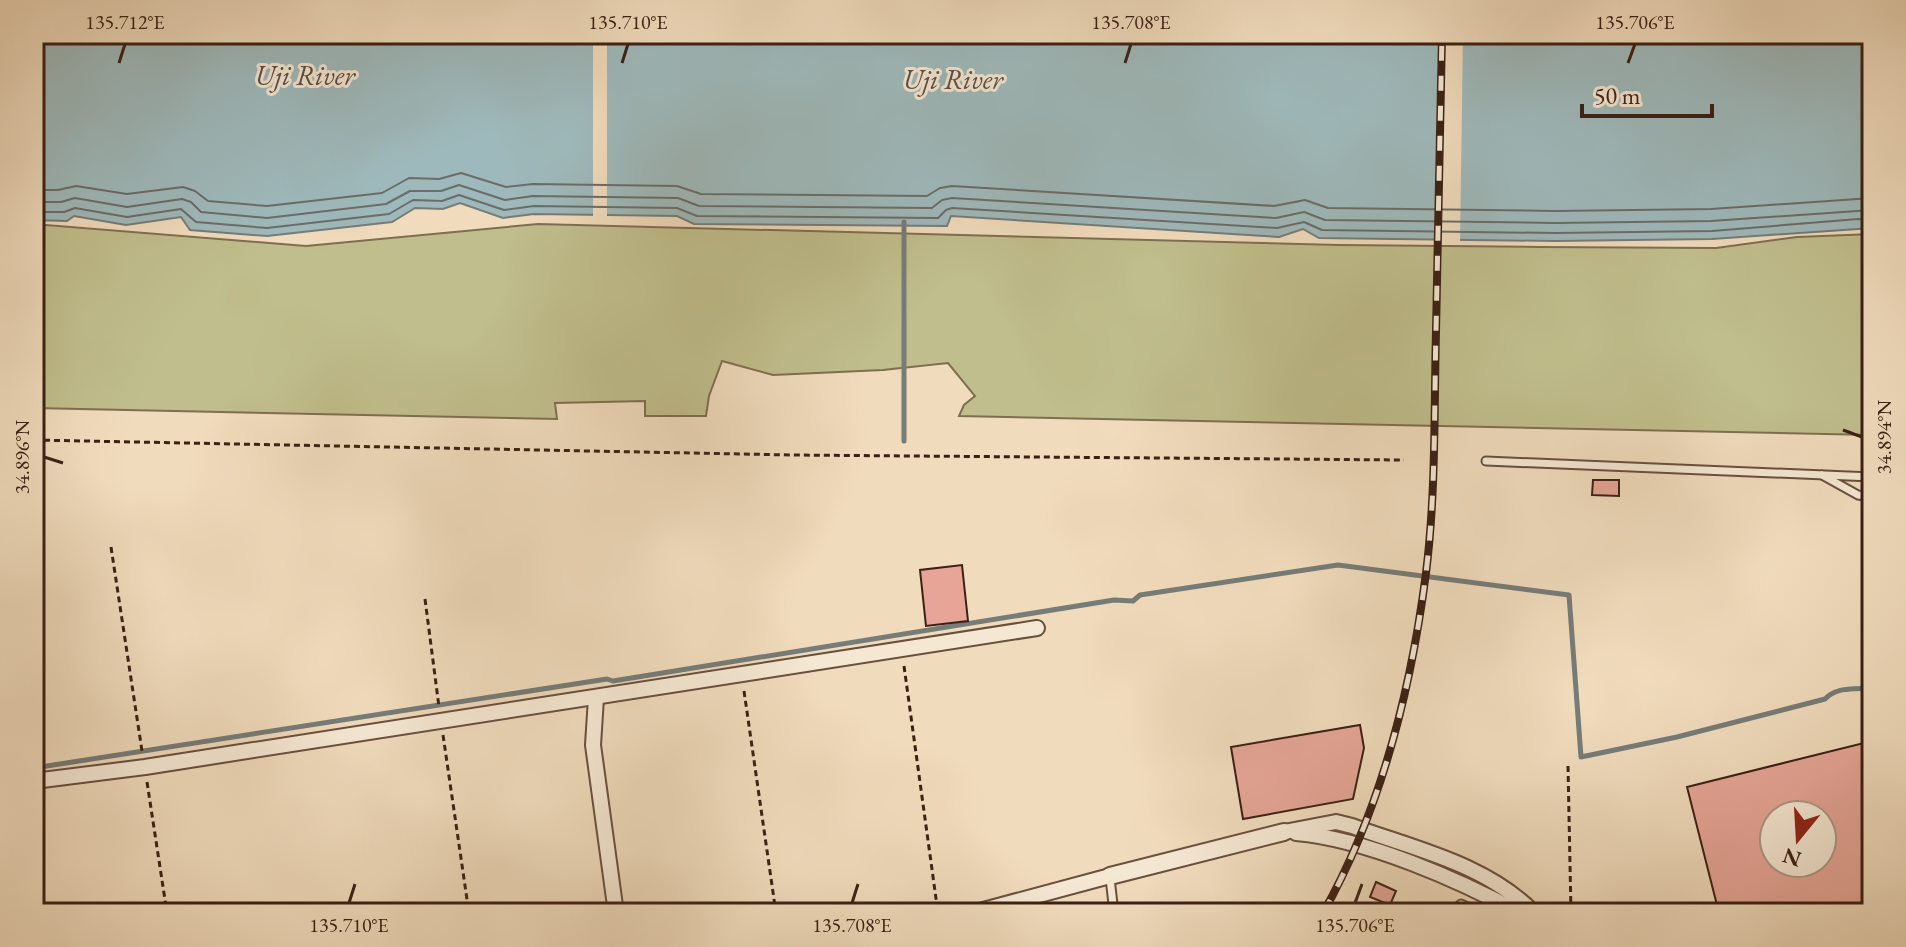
<svg xmlns="http://www.w3.org/2000/svg" width="1906" height="947" font-family="'EB Garamond',serif">
	<style>
		.green { fill: #c0be8c; stroke: #7e6f50; stroke-width: 2 }
		.water { fill: #9eb9bb; stroke: #767c78; stroke-width: 2 }
		.pier { fill: #f0dbbc }
		.lines { fill: none; stroke-linecap: round; stroke-linejoin: round }
		.shore { stroke: #6c6c68; stroke-width: 2 }
		.stream { stroke: #767c78; stroke-width: 5 }
		.building { fill: #e6a597; stroke: #3b2014; stroke-width: 2; fill-rule: evenodd }
		.service-casing { stroke: #684f3e; stroke-width: 11 }
		.minor-casing { stroke: #684f3e; stroke-width: 18 }
		.tertiary-casing { stroke: #684f3e; stroke-width: 20 }
		.path { stroke: #3b2014; stroke-width: 3; stroke-dasharray: 6 4; stroke-linecap: butt }
		.service { stroke: #f5e8d3; stroke-width: 7 }
		.minor { stroke: #f5e8d3; stroke-width: 14 }
		.tertiary { stroke: #f5e8d3; stroke-width: 16 }
		.rail-casing { stroke: #3b2014; stroke-width: 8 }
		.rail { stroke: #f5e8d3; stroke-width: 5; stroke-dasharray: 15; stroke-linecap: butt }
		.ticks { fill: none; stroke: #3b2014; stroke-width: 3 }
		.labels { text-anchor: middle; dominant-baseline: central; stroke-width: 6; stroke-linejoin: round; paint-order: stroke }
		.water-label { font-size: 28px; font-style: italic; fill: #594e46; stroke: #f5e8d3 }
		.neatline { fill: none; stroke: #3b2014; stroke-width: 3 }
		.ticks-label { font-size: 20px; text-anchor: middle; fill: #3b2014 }
	</style>
	<rect width="100%" height="100%" fill="#f0dbbc"/>
	<filter id="stains"><feTurbulence type="fractalNoise" baseFrequency=".0025" numOctaves="4"/><feColorMatrix values="0 0 0 0 .2 0 0 0 0 .09 0 0 0 0 .02 0 0 0 .5 -.17"/></filter>
	<radialGradient id="worn" r=".72"><stop offset=".6" stop-color="#630" stop-opacity="0"/><stop offset="1" stop-color="#630" stop-opacity=".3"/></radialGradient>
	<!-- green -->
	<polygon class="green" points="538,224 1339,245 1539,247 1716,248 1797,237 1872,234 1872,435 959,416 964,405 975,396 948,363 883,370 773,375 722,361 709,396 706,416 645,416 645,401 555,403 557,419 34,408 34,224 306,246"/>
	<!-- water -->
	<polygon class="water" points="34,34 1872,34 1872,228 1712,239 1555,241 1319,238 1303,229 1279,237 951,216 947,226 694,224 677,216 534,214 503,218 460,203 443,209 415,208 392,222 267,236 190,230 181,217 126,225 74,216 67,221 34,220"/>
	<!-- pier -->
	<g class="pier">
		<rect x="593" y="34" width="14" height="185"/>
		<polygon points="1438,34 1463,34 1460,244 1434,244"/>
	</g>
	<g class="lines">
		<!-- shore -->
		<g class="shore">
			<polyline points="34,190 58,190 76,186 127,194 183,187 195,191 208,201 267,206 382,193 409,178 439,179 461,173 506,187 533,184 677,186 701,194 927,196 940,188 952,186 1274,206 1305,200 1328,208 1555,211 1711,209 1872,198"/>
			<polyline points="34,202 61,202 75,198 127,207 182,199 191,202 201,212 267,218 386,204 410,191 441,191 459,185 505,200 533,196 678,198 699,206 932,208 942,200 952,198 1276,218 1304,212 1325,220 1555,223 1711,221 1872,210"/>
			<polyline points="34,212 64,212 75,208 127,217 181,209 196,222 267,228 389,214 413,200 442,201 459,195 504,210 534,206 677,208 697,216 938,218 946,210 952,208 1277,228 1304,222 1322,230 1555,233 1712,231 1858,219 1872,220"/>
		</g>
		<!-- stream -->
		<g class="stream">
			<polyline points="904,222 904,441"/>
			<path d="M 34,768 L 607,679 L 613,681 L 1114,600 L 1133,601 L 1140,595 L 1338,565 L 1569,595 L 1581,757 L 1677,737 L 1825,699 C 1838,685 1856,691 1872,687"/>
		</g>
	</g>
	<!-- building -->
	<g class="building">
		<polygon points="1593,480 1619,480 1619,496 1592,495"/>
		<polygon points="962,565 968,621 926,626 920,570"/>
		<polygon points="1360,725 1364,748 1353,799 1243,819 1231,747"/>
		<path d="M 1872,741 L 1872,913 L 1719,913 L 1687,787 ZM 1774,815 L 1822,815 L 1822,863 L 1774,863 Z"/>
		<polygon points="1376,882 1396,891 1390,905 1370,897"/>
	</g>
	<g class="lines">
		<!-- service casing -->
		<g class="service-casing">
			<g id="service">
				<polyline points="1486,461 1872,477"/>
				<polyline points="1822,475 1858,495 1872,497"/>
				<polyline points="1110,878 1114,913"/>
				<polyline points="1452,913 1461,904 1480,913"/>
			</g>
		</g>
		<!-- minor casing -->
		<g class="minor-casing">
			<g id="minor">
				<polyline points="596,698 593,745 616,913"/>
				<polyline points="34,781 145,767 1037,628"/>
				<path d="M 1284,832 L 1336,822 L 1352,826 C 1415,849 1486,864 1534,913"/>
				<path d="M 1296,833 C 1366,839 1459,880 1520,913"/>
				<polyline points="972,913 1110,876"/>
			</g>
		</g>
		<!-- tertiary casing -->
		<g class="tertiary-casing">
			<polyline id="tertiary" points="1110,876 1284,832"/>
		</g>
		<!-- path -->
		<g class="path">
			<polyline points="34,440 792,455 1404,460"/>
			<polyline points="111,547 142,751"/>
			<polyline points="425,599 439,707"/>
			<polyline points="904,666 938,913"/>
			<polyline points="744,691 776,913"/>
			<polyline points="443,735 469,913"/>
			<polyline points="1568,766 1571,913"/>
			<polyline points="147,782 167,913"/>
		</g>
		<!-- service -->
		<use href="#service" class="service"/>
		<!-- minor -->
		<use href="#minor" class="minor"/>
		<!-- tertiary -->
		<use href="#tertiary" class="tertiary"/>
		<!-- rail casing -->
		<g class="rail-casing">
			<path id="rail" d="M 1323,913 C 1381,810 1411,690 1426,573 C 1436,493 1434,411 1436,331 C 1438,232 1440,133 1442,34"/>
		</g>
		<!-- rail -->
		<use href="#rail" class="rail"/>
	</g>
	<!-- ticks -->
	<path class="ticks" d="M 119,63 L 125,44M 622,63 L 628,44M 1125,63 L 1131,44M 1628,63 L 1635,44M 1843,430 L 1862,437M 44,457 L 63,463M 349,903 L 355,884M 852,903 L 858,884M 1355,903 L 1362,884"/>
	<g class="labels">
		<!-- water labels -->
		<g class="water-label">
			<text x="305" y="75">Uji River</text>
			<text x="953" y="79">Uji River</text>
		</g>
	</g>
	<!-- margin -->
	<rect width="1906" height="947" fill="none" stroke="#f0dbbc" stroke-width="88"/>
	<!-- north arrow -->
	<g transform="translate(1798 839) rotate(198)"><circle r="38" fill="#f5e8d3" stroke="#ab9887" stroke-width="2"/>
	<path d="M0-6L14 30L0 20L-14 30Z" fill="#8f2418"/>
	<text y="-12" font-size="22" font-weight="bold" text-anchor="middle" fill="#3b2014">N</text>
	</g>
	<!-- scale -->
	<path d="M1582 104v12h130v-12" fill="none" stroke="#3b2014" stroke-width="4"/>
	<text x="1594" y="104" font-size="24" fill="#3b2014" stroke="#f5e8d3" stroke-width="6" paint-order="stroke">50 m</text>
	<rect x="44" y="44" width="1818" height="859" class="neatline"/>
	<g class="ticks-label">
		<text x="125" y="29">135.712°E</text>
		<text x="628" y="29">135.710°E</text>
		<text x="1131" y="29">135.708°E</text>
		<text x="1635" y="29">135.706°E</text>
		<text transform="translate(1884 437) rotate(-90)" y="7">34.894°N</text>
		<text transform="translate(22 457) rotate(-90)" y="7">34.896°N</text>
		<text x="349" y="932">135.710°E</text>
		<text x="852" y="932">135.708°E</text>
		<text x="1355" y="932">135.706°E</text>
	</g>
	<rect width="100%" height="100%" filter="url(#stains)"/>
	<rect width="100%" height="100%" fill="url(#worn)"/>
</svg>
